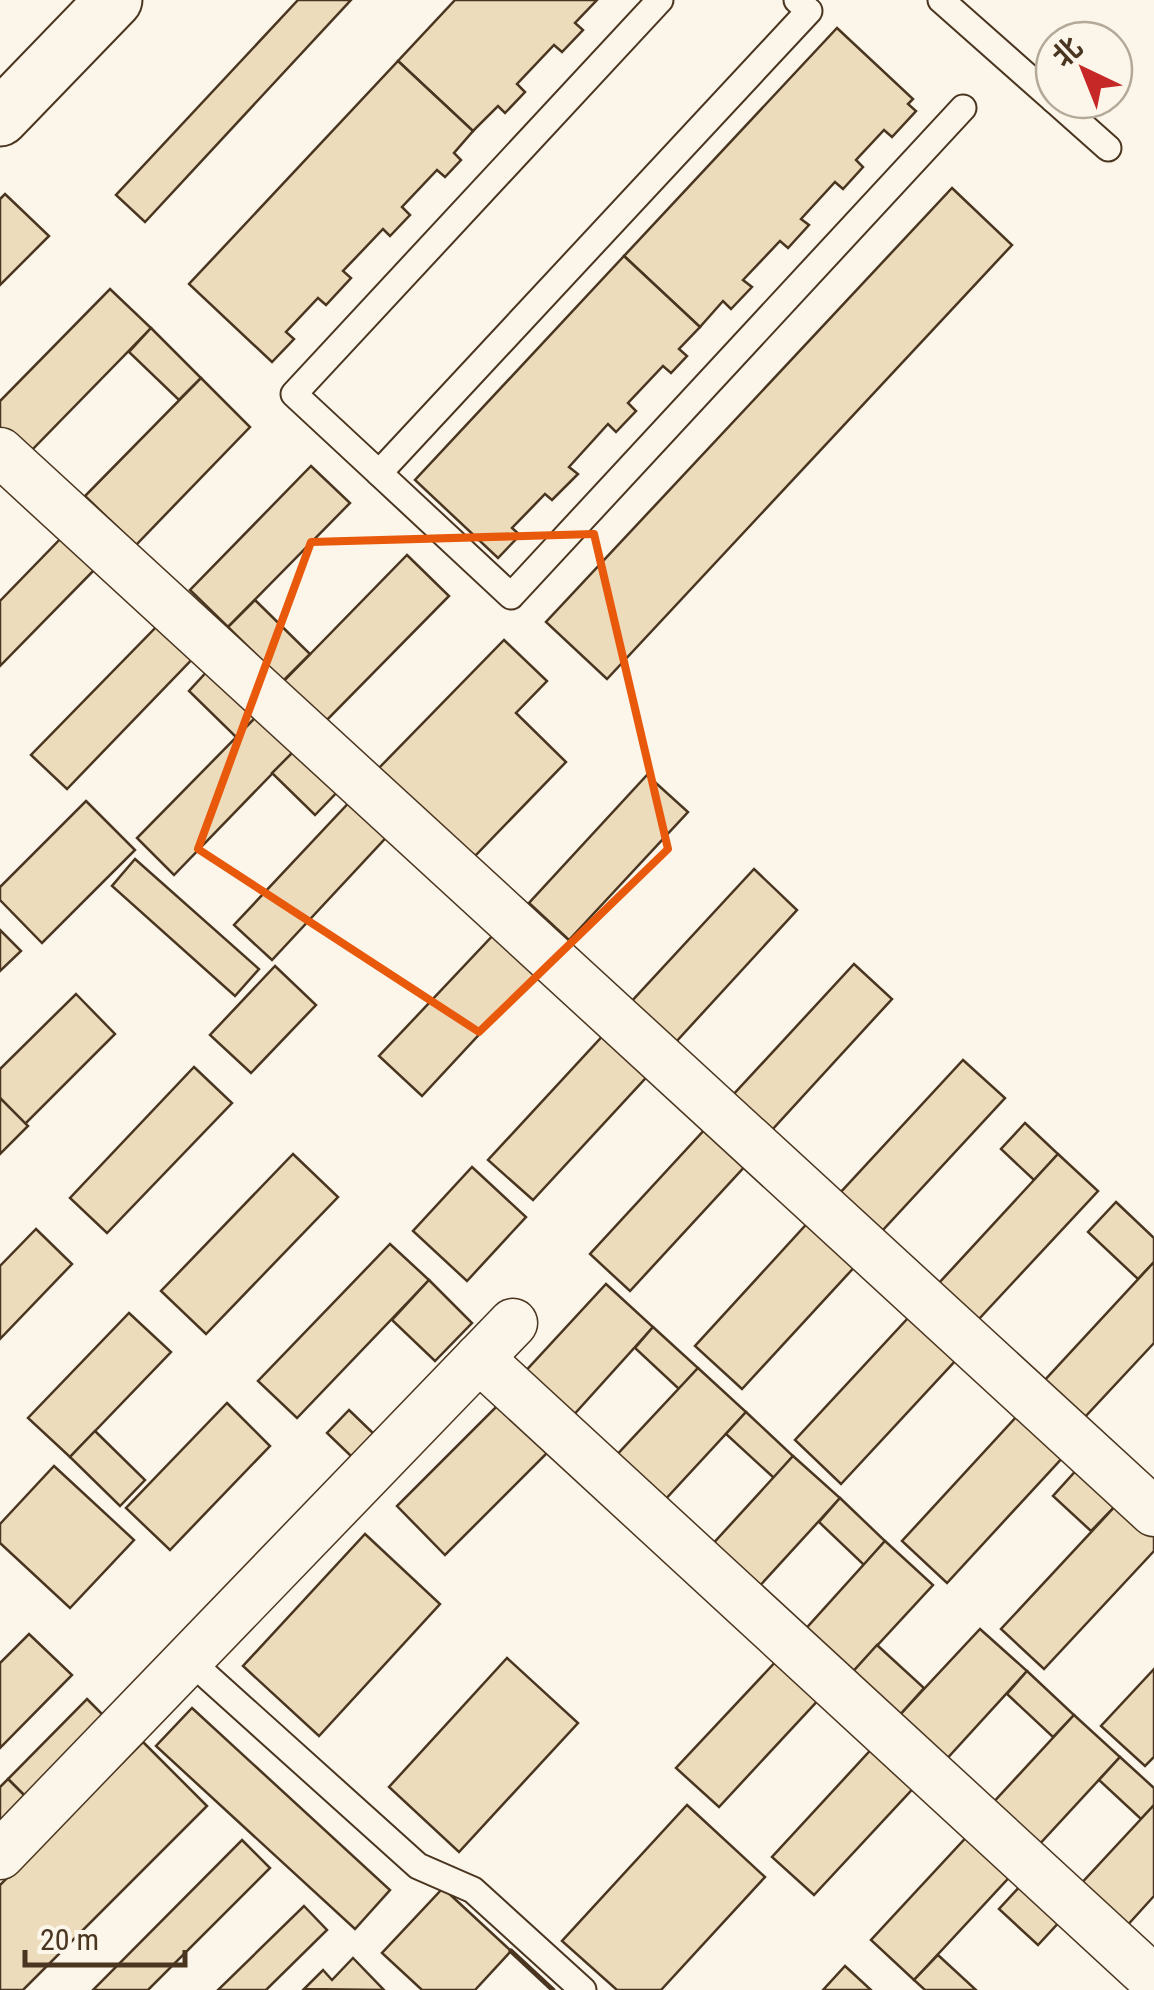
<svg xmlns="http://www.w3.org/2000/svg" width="1154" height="1990" font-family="'Roboto Condensed','Noto Sans SC',sans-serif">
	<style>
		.building { fill: #ecdcbc; stroke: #4a3520; stroke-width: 2.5 }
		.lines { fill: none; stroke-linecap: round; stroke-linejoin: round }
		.lane-casing { stroke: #4a3520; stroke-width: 29 }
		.street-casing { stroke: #4a3520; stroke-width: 51 }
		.secondary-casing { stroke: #4a3520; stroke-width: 59 }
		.lane { stroke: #fbf6e9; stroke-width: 25 }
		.street { stroke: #fbf6e9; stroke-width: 48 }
		.secondary { stroke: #fbf6e9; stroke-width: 55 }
		.wall { stroke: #4a3520; stroke-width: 5 }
		.marked { fill: none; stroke: #e8590c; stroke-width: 8; stroke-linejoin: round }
	</style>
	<rect width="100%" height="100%" fill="#fbf6e9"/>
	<!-- building -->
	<g class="building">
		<polygon points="298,0 351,0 145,222 116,195"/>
		<polygon points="455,0 597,0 575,23 583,30 562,52 554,45 517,84 525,92 505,113 498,106 473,131 398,61"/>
		<polygon points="837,28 913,99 908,104 916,111 892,137 884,130 856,160 863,167 843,189 835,182 801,219 809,225 788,248 780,241 743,280 752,287 731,309 723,301 700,327 624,256"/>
		<polygon points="398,61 473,131 454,153 461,160 445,177 437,170 402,207 410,215 390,236 383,229 343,271 351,278 326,305 318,298 286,332 294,339 272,362 189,284"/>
		<polygon points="952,188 1012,245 607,679 546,622"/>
		<polygon points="5,194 49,236 0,285 0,199"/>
		<polygon points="624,256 700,327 679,349 687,356 671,373 663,366 628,403 636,411 616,432 608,424 569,467 578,474 552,500 545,494 512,528 520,535 498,558 415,480"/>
		<polygon points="110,289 151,328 27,455 0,429 0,401"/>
		<polygon points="151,328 201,378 179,400 129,352"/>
		<polygon points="201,378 250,427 136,545 85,496"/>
		<polygon points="311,466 350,503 228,627 190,590"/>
		<polygon points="68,531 101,563 0,666 0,601"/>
		<polygon points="407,555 449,596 325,722 284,681"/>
		<polygon points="255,600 310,654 283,681 228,627"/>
		<polygon points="165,618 200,651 67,789 31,755"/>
		<polygon points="504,640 547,681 516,713 566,762 474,857 378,769"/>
		<polygon points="212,666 261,712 236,737 189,691"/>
		<polygon points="261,712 301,744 174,875 137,838"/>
		<polygon points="301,744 343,786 315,815 272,773"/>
		<polygon points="647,775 688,812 569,940 529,903"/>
		<polygon points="357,794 394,829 272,960 234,925"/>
		<polygon points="86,801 135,850 42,943 0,900 0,887"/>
		<polygon points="135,859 259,969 235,996 112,886"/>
		<polygon points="754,869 797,910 675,1043 631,1002"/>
		<polygon points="0,930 21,951 0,971"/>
		<polygon points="498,930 540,969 422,1096 379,1056"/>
		<polygon points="854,964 892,999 771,1131 732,1096"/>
		<polygon points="275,966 316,1005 251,1073 210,1035"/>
		<polygon points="76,994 115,1034 25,1124 0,1098 0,1069"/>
		<polygon points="609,1029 654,1069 533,1200 488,1160"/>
		<polygon points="963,1060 1005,1098 882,1231 840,1193"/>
		<polygon points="194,1067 232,1103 107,1233 70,1198"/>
		<polygon points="0,1098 28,1126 0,1154"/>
		<polygon points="1025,1123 1058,1154 1034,1180 1001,1149"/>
		<polygon points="707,1127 747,1164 630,1291 590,1254"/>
		<polygon points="293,1154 338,1197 206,1334 161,1291"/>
		<polygon points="1058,1154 1098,1191 978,1320 939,1283"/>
		<polygon points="472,1167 526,1217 467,1281 413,1231"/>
		<polygon points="1116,1202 1154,1238 1154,1262 1138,1279 1088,1232"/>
		<polygon points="813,1217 860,1261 742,1389 695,1346"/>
		<polygon points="36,1229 72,1264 0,1339 0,1266"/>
		<polygon points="390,1244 429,1280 297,1418 258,1381"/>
		<polygon points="1154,1262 1154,1343 1084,1418 1044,1381"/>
		<polygon points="429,1280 472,1323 435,1361 392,1320"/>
		<polygon points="606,1284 653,1327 570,1419 522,1375"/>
		<polygon points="129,1313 171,1352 70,1457 28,1418"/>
		<polygon points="909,1317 956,1360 841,1484 795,1440"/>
		<polygon points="653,1327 698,1368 679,1389 635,1348"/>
		<polygon points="698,1368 746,1412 662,1503 613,1459"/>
		<polygon points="508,1395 556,1444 445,1555 397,1506"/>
		<polygon points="227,1403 270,1446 170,1550 126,1508"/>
		<polygon points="349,1410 374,1434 352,1457 327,1433"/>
		<polygon points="746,1412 793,1456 774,1478 726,1434"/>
		<polygon points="1018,1415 1064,1456 947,1583 902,1541"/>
		<polygon points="95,1431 145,1480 120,1506 70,1457"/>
		<polygon points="793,1456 840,1498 756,1590 710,1547"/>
		<polygon points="1081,1465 1120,1501 1091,1531 1053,1496"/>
		<polygon points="54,1466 134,1540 70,1608 0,1543 0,1524"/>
		<polygon points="840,1498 885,1541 864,1565 819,1522"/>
		<polygon points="1120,1501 1154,1532 1154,1551 1044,1669 1001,1629"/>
		<polygon points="365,1534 440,1604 319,1736 243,1666"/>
		<polygon points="885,1541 933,1585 849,1676 802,1633"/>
		<polygon points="980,1629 1027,1671 943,1763 896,1719"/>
		<polygon points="29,1634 72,1675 0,1748 0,1663"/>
		<polygon points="877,1645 924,1688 896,1719 849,1676"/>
		<polygon points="780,1657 822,1696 719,1807 676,1768"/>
		<polygon points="507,1658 578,1723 459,1852 389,1787"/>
		<polygon points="1154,1669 1154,1757 1145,1766 1101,1726"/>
		<polygon points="1027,1671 1074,1715 1053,1737 1007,1694"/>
		<polygon points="87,1699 106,1718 26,1797 8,1779"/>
		<polygon points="192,1708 390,1890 355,1929 156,1746"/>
		<polygon points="1074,1715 1120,1757 1036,1848 990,1806"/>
		<polygon points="143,1742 207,1806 23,1990 0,1990 0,1885"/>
		<polygon points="878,1742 920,1781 814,1895 772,1857"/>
		<polygon points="1120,1757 1154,1788 1154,1805 1141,1819 1099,1780"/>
		<polygon points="8,1779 26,1797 0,1824 0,1787"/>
		<polygon points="687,1805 765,1877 661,1990 617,1990 562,1941"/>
		<polygon points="1154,1805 1154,1896 1124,1929 1078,1887"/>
		<polygon points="973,1830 1016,1870 914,1980 871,1940"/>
		<polygon points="242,1840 270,1868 148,1990 93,1990"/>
		<polygon points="1023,1883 1062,1919 1038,1945 999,1909"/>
		<polygon points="443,1888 511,1951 475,1990 422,1990 382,1953"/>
		<polygon points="304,1906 327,1930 266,1990 218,1990"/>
		<polygon points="938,1955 976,1990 925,1990 914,1980"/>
		<polygon points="353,1958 384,1990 304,1989 323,1970 332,1980"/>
		<polygon points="845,1966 871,1990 823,1990"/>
	</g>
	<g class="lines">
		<!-- lane casing -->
		<g class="lane-casing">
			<g id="lane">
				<polyline points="660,0 294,394 379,473 809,11 797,0"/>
				<polyline points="941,0 1054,100"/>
				<polyline points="1054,100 1108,148"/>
				<polyline points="379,473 511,596 963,108"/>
				<polyline points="188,1659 418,1866 473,1890 583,1990"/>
			</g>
		</g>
		<!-- street casing -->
		<g class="street-casing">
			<g id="street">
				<polyline points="0,452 1154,1512"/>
				<polyline points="479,1358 1154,1980"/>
				<polyline points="0,1855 513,1323"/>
			</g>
		</g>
		<!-- secondary casing -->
		<g class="secondary-casing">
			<polyline id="secondary" points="0,118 114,0"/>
		</g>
		<!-- lane -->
		<use href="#lane" class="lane"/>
		<!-- street -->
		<use href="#street" class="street"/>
		<!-- secondary -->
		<use href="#secondary" class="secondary"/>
		<!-- wall -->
		<polyline class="wall" points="511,1951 553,1990"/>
	</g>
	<!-- marked area -->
	<path class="marked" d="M 594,534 L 668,849 L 479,1032 L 198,849 L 311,542 Z"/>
	<!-- north arrow -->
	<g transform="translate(1084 70) rotate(317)"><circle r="48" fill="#fbf6e9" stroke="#b4a999" stroke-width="2.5"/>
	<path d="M0-8L18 38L0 25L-18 38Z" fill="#c62828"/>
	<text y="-15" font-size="28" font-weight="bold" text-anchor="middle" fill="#4a3520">北</text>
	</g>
	<!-- scale -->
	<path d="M25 1950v15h160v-15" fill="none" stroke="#4a3520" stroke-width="5"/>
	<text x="40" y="1950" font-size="30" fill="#4a3520" stroke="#fbf6e9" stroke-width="8" paint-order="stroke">20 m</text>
</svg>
